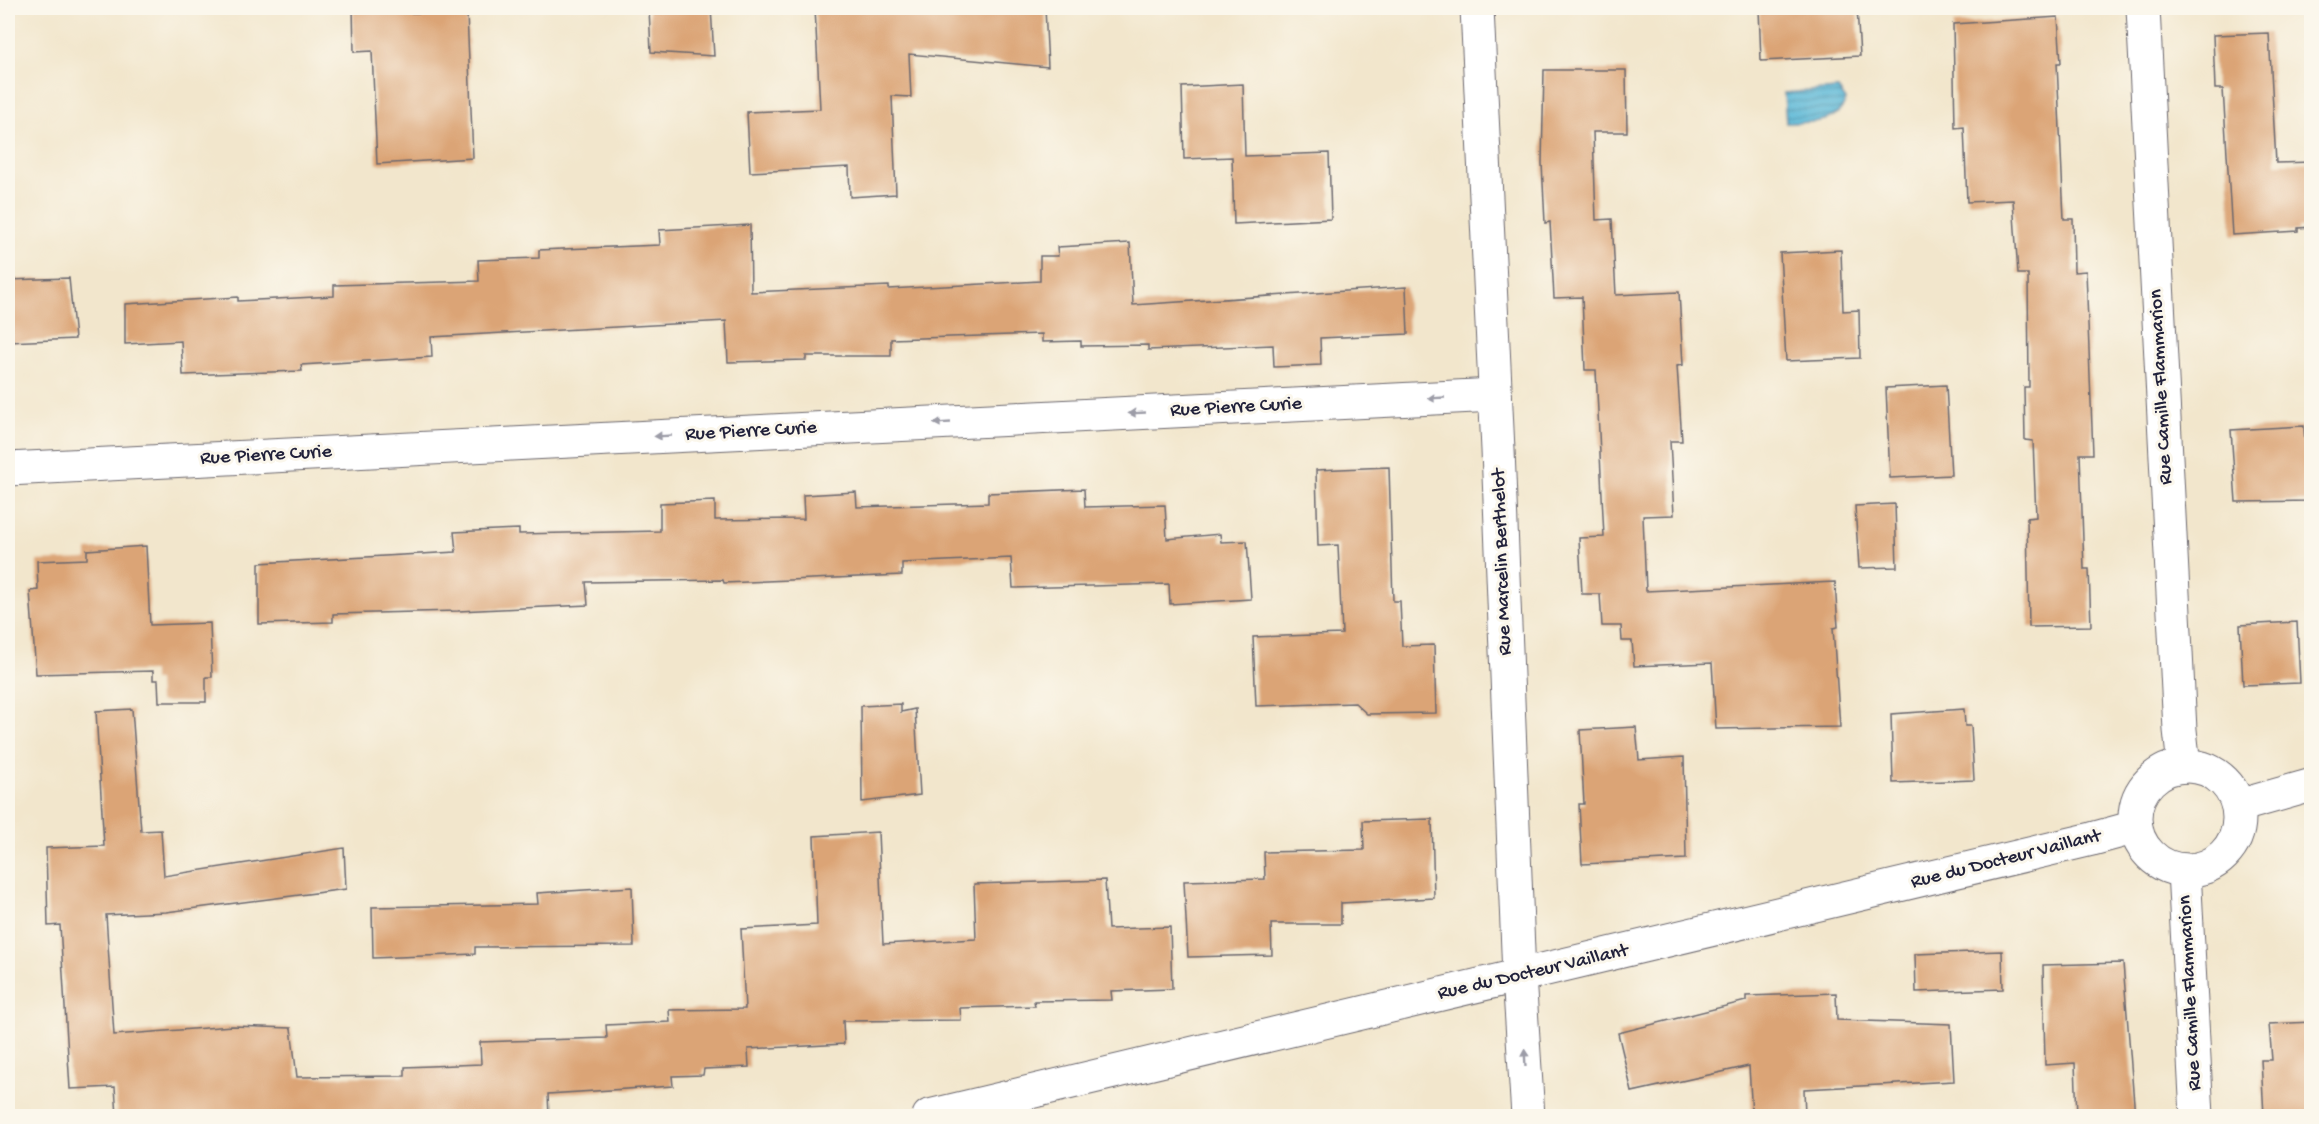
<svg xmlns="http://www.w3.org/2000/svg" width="2319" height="1124" font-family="'Gochi Hand',sans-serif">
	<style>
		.water { fill: url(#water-rules); stroke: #3e6c89; stroke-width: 1.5 }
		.building { fill: #dba476 }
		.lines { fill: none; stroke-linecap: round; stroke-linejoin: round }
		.street-casing { stroke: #6b676e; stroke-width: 35 }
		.street { stroke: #fff; stroke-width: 33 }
		.oneway { fill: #9c9ca7 }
		.labels { text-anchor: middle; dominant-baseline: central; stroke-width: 6; stroke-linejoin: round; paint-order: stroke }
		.street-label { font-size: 20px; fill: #22223b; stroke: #fbf7ec }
	</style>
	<defs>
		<pattern id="water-rules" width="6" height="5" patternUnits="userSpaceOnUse" patternTransform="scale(1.5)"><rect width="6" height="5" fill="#59b7d7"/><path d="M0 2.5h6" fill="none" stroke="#4994b0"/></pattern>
	</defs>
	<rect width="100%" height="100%" fill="#fbf7ec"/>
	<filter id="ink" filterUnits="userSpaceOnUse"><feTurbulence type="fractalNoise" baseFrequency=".0167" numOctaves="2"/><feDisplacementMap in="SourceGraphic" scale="12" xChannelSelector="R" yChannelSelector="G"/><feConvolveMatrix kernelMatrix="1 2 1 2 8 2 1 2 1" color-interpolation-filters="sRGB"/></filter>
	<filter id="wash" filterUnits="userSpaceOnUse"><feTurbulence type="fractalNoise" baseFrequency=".008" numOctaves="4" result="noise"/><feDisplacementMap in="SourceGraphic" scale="24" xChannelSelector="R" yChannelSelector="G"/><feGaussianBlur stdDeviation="1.35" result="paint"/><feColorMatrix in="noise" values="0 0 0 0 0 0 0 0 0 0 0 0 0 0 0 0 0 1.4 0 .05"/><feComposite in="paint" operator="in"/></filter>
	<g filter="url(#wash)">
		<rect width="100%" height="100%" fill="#f2e6cc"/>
		<!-- water -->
		<path class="water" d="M 1838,89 L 1846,100 C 1837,126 1809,122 1786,123 L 1784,93 Z"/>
		<g id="blocks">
			<!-- building -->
			<g class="building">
				<polygon points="353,8 400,8 400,13 467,13 473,158 377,164 372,51 354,52"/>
				<polygon points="649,8 711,8 714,56 651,52"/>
				<polygon points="815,8 1045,8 1048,67 909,54 911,97 892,96 896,194 850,197 849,167 750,172 747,112 820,109"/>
				<polygon points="1759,8 1857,8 1860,56 1761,61"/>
				<polygon points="2058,17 2061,63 2057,63 2064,219 2073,219 2074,272 2086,271 2093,454 2080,454 2084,569 2089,569 2091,626 2029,627 2027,518 2036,517 2033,441 2025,440 2024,387 2029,387 2028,274 2018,274 2013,200 1967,202 1964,127 1955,128 1953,24"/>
				<polygon points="2269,33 2276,163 2312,162 2312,227 2298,228 2298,231 2232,235 2223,89 2215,89 2213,35"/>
				<polygon points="1544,70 1626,70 1627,132 1593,132 1596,220 1612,219 1616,295 1679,292 1683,365 1677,366 1682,441 1670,441 1674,515 1643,516 1646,591 1835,582 1838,627 1833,628 1840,727 1716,729 1712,663 1634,666 1632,641 1622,641 1621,626 1602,626 1600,594 1582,594 1579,538 1604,537 1596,370 1585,370 1582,297 1554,298 1550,222 1545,223 1542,163"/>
				<polygon points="1243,84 1245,156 1329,153 1331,219 1234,224 1232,157 1184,159 1182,87"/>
				<polygon points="750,225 751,292 889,286 889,289 1040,281 1040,256 1058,256 1057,247 1130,243 1133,305 1406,287 1408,334 1320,338 1321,365 1274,367 1273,345 1148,350 1148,345 1081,346 1081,341 1042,342 1042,334 891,339 891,356 806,356 806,360 728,362 726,321 431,337 432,357 301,365 302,371 183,375 181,341 125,344 125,304 238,297 238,301 334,296 334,285 479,281 478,260 539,258 539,250 660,245 659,230"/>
				<polygon points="1841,250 1843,311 1859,310 1860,358 1786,361 1780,253"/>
				<polygon points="69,278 75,339 8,342 8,280"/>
				<polygon points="1946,385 1951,475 1890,478 1886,388"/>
				<polygon points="2304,426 2308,501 2236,502 2231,430"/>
				<polygon points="1389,467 1393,601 1400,601 1402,646 1434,645 1436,713 1367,714 1355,703 1256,706 1253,637 1342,634 1338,545 1318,546 1316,470"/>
				<polygon points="1084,489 1085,507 1165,505 1167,539 1220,534 1221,542 1247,541 1251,599 1170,604 1169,584 1013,588 1011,558 902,563 902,575 724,583 723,580 586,582 588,605 458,611 333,614 333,622 259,624 259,563 456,552 454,532 519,529 519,534 660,531 660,503 715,501 715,520 804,519 803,495 856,492 857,507 988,503 988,493"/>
				<polygon points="1895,504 1897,567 1859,568 1855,506"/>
				<polygon points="146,546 150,625 210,623 212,677 206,677 206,702 159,702 158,680 153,680 153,671 36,674 30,591 38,590 37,561 87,559 87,550"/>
				<polygon points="2297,622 2300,683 2243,685 2240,625"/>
				<polygon points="901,704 901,712 915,709 920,795 862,802 861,706"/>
				<polygon points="132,709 141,831 161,830 164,876 344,848 346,889 166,912 106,915 114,1035 232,1026 291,1028 297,1077 405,1076 405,1067 481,1064 480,1042 607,1038 606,1025 670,1022 669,1010 745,1009 741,929 817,925 814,836 878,832 883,944 976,939 974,884 1105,880 1108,929 1170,927 1172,989 1111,991 1112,1000 1034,1001 1035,1006 960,1008 961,1020 843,1021 844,1044 748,1049 749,1067 704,1069 703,1075 672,1076 673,1086 548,1094 549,1116 117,1116 115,1087 70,1089 60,925 48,926 46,848 104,846 96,711"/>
				<polygon points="1964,709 1965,726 1971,726 1974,780 1893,783 1891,714"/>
				<polygon points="1636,727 1639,760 1684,757 1686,859 1582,864 1579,804 1584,804 1580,730"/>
				<polygon points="1432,819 1434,898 1341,903 1341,924 1271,924 1272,955 1188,957 1184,881 1265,879 1264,852 1364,850 1363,821"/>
				<polygon points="632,887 634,946 475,947 475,954 373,958 372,907 538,904 537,893"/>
				<polygon points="2002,951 2003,989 1916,992 1915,954"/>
				<polygon points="2123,963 2135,1116 2077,1116 2075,1063 2045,1065 2043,965"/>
				<polygon points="1836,993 1837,1020 1951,1024 1954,1081 1804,1089 1805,1116 1752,1116 1749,1066 1632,1092 1618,1033 1746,1001 1746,996"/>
				<polygon points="2312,1022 2312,1116 2264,1116 2261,1060 2272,1060 2269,1024"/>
			</g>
		</g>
	</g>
	<g filter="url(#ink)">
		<use href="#blocks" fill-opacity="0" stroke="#6b676e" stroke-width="1.5"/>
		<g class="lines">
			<!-- street casing -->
			<g class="street-casing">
				<g id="street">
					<polyline points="1477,8 1498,450 1519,976 1528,1116"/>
					<polyline points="2143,8 2180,730 2184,766"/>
					<polyline points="8,469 1495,395"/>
					<circle cx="2187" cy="818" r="52"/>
					<polyline points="2238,806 2312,785"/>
					<polyline points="2184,870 2197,1116"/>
					<polyline points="929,1116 2092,839 2136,827"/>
				</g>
			</g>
			<!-- street -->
			<use href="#street" class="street"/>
		</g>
		<!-- one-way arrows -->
		<defs><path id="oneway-solid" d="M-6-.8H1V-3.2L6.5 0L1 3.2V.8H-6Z" transform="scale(1.5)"/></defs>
		<g class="oneway">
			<use href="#oneway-solid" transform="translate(1436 398) rotate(177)"/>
			<use href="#oneway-solid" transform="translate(1137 413) rotate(177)"/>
			<use href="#oneway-solid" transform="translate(942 423) rotate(177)"/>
			<use href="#oneway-solid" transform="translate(663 436) rotate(177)"/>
			<use href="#oneway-solid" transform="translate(1525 1058) rotate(-93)"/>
		</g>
	</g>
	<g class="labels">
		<!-- street labels -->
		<g class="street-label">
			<text transform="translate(2162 387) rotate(-93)">Rue Camille Flammarion</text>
			<text transform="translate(1236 408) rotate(-3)">Rue Pierre Curie</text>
			<text transform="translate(751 432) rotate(-3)">Rue Pierre Curie</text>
			<text transform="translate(266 456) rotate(-3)">Rue Pierre Curie</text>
			<text transform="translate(1503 562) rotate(-92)">Rue Marcelin Berthelot</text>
			<text transform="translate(2006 860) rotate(-14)">Rue du Docteur Vaillant</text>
			<text transform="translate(1533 973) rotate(-13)">Rue du Docteur Vaillant</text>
			<text transform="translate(2191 993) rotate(-93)">Rue Camille Flammarion</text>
		</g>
	</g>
	<!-- margin -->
	<rect width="2319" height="1124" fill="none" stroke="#fbf7ec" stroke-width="30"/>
</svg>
